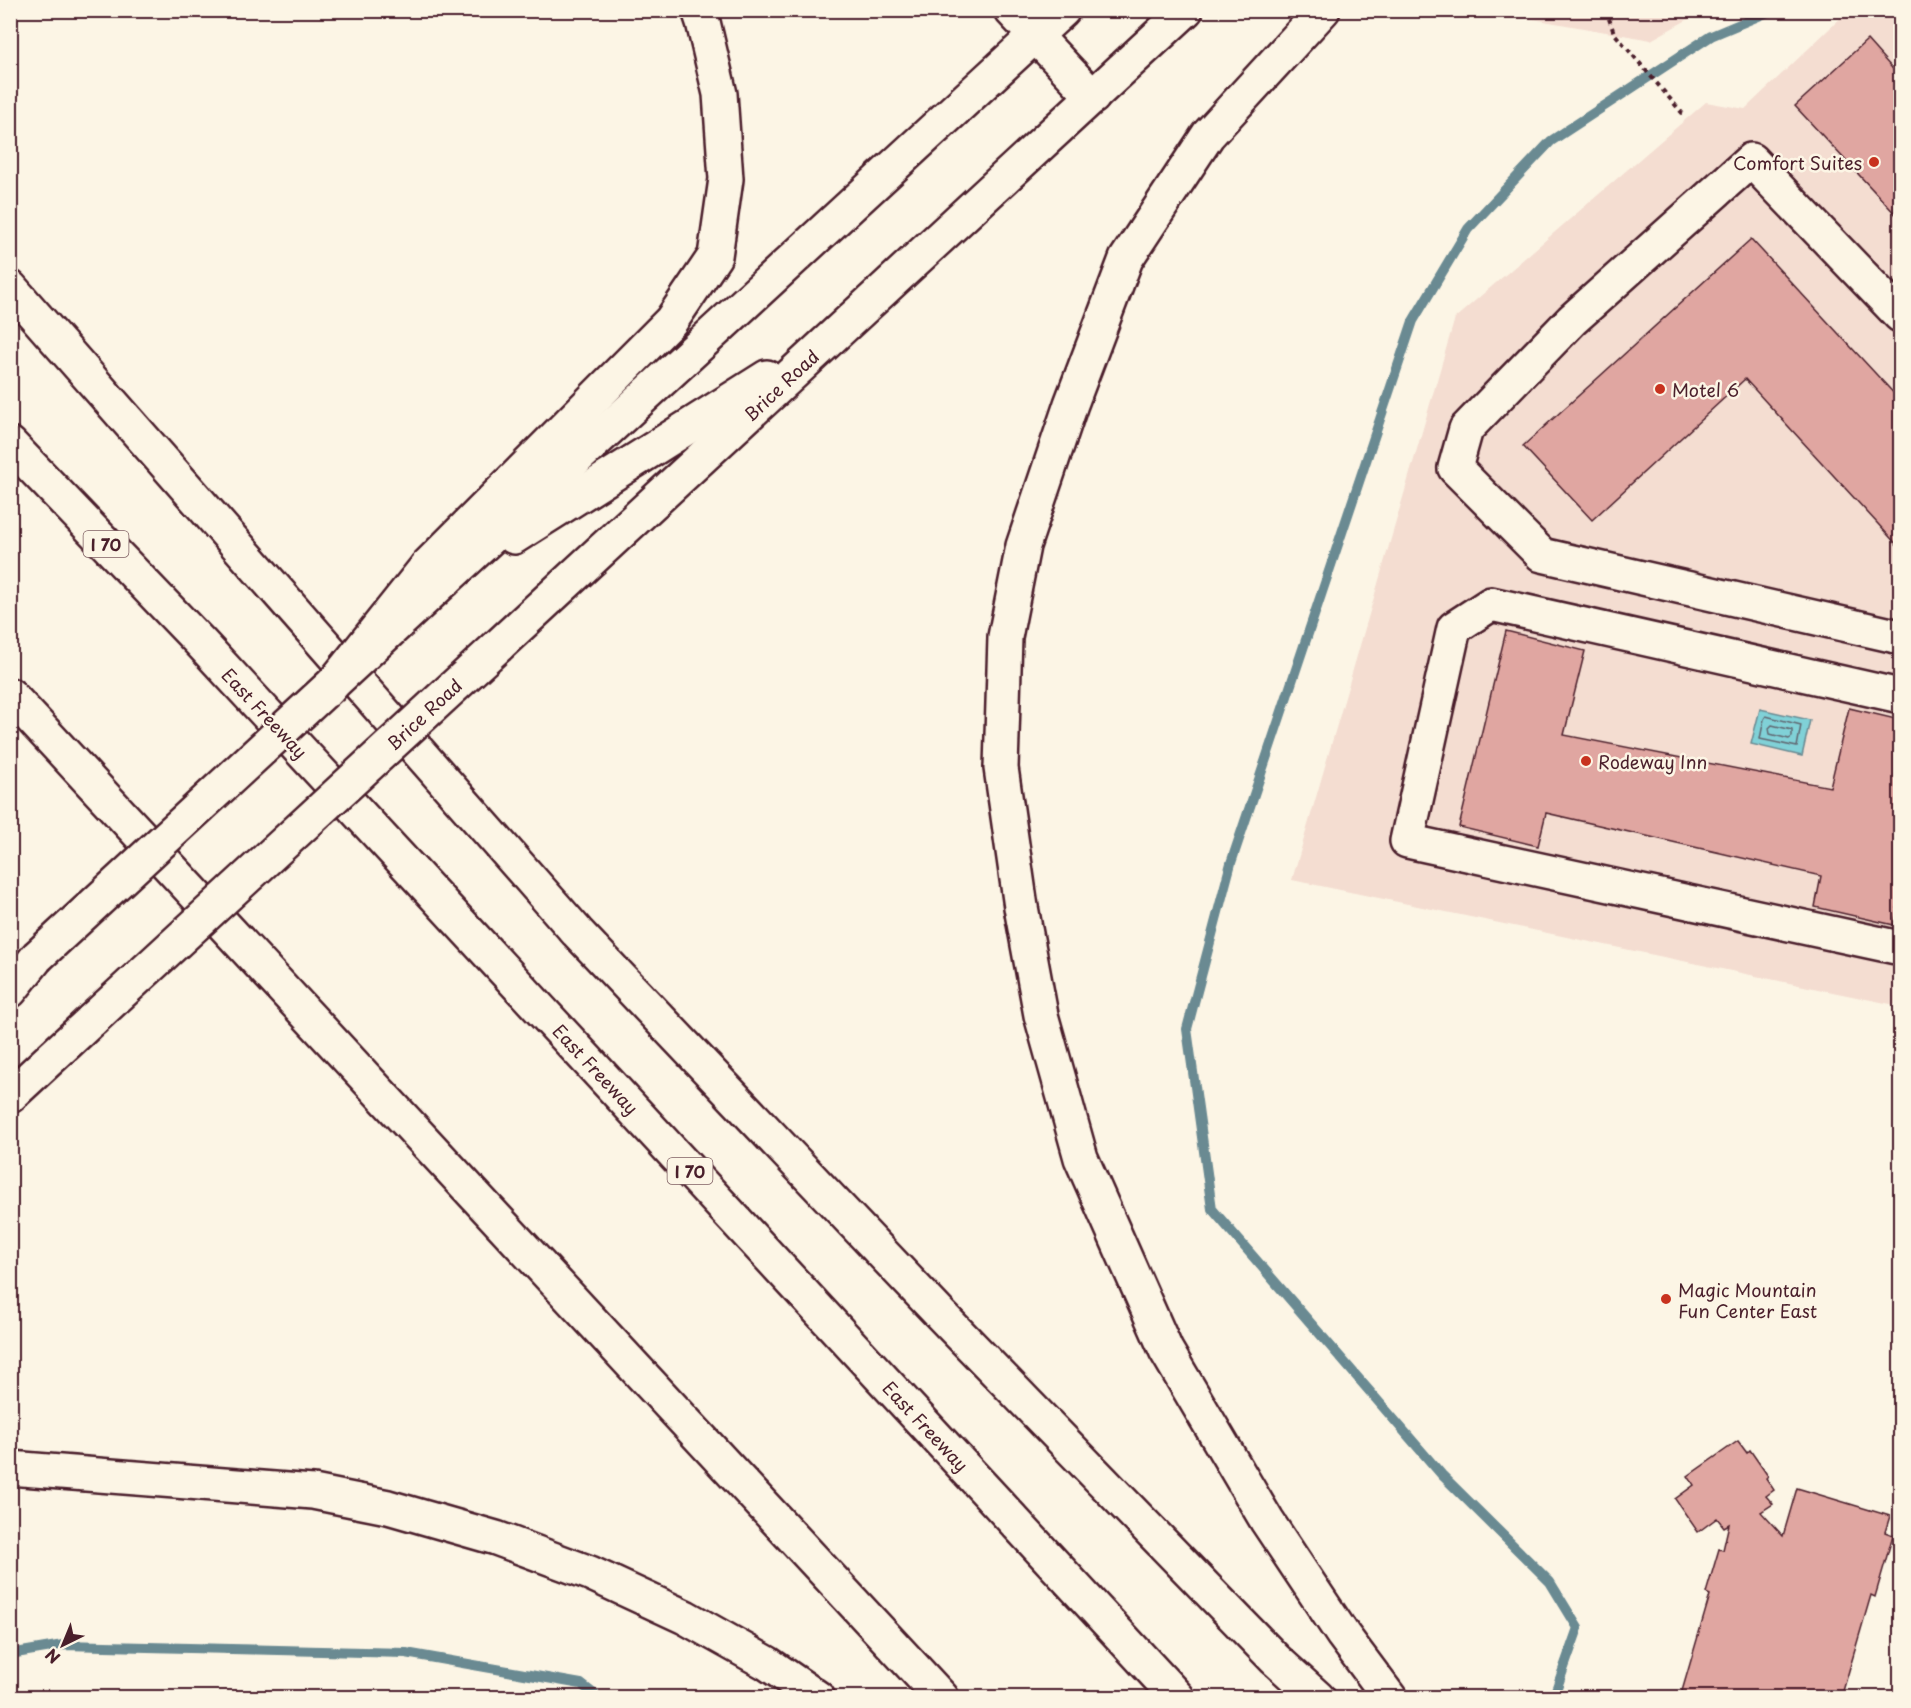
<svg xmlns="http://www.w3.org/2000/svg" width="1911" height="1708" font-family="'Playpen Sans',sans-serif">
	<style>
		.built { fill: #f4ddd1 }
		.water { fill: #80d1d7; stroke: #6a8a92; stroke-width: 1.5 }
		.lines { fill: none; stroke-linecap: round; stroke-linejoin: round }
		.shore { stroke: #606670; stroke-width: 1.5 }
		.stream { stroke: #6a8a92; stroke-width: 10 }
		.building { fill: #e0a6a1; stroke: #4a1f2b; stroke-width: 1.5 }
		.minor-casing { stroke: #4a1f2b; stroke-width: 38 }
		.major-casing { stroke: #4a1f2b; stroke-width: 38 }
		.highway-casing { stroke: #4a1f2b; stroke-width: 38 }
		.path { stroke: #4a1f2b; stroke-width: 4; stroke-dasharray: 4.5 4.5; stroke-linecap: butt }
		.minor { stroke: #fcf5e5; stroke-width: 33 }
		.major { stroke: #fcf5e5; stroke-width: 33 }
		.highway { stroke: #fcf5e5; stroke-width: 33 }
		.major-bridge-casing { stroke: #4a1f2b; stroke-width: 38; stroke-linecap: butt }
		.highway-bridge-casing { stroke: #4a1f2b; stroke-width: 38; stroke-linecap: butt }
		.major-bridge { stroke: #fcf5e5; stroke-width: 33 }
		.highway-bridge { stroke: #fcf5e5; stroke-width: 33 }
		.poi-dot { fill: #c8321e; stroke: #fcf5e5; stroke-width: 2 }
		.labels { text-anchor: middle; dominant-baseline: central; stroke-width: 5; stroke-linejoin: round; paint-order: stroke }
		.shield { fill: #fcf5e5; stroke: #7f5f63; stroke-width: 1.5 }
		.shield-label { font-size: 16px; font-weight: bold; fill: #4a1f2b }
		.poi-label { font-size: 18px; fill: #4a1f2b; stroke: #fcf5e5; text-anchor: start }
		.street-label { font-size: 18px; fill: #4a1f2b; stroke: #fcf5e5 }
	</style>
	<rect width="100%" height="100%" fill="#fcf5e5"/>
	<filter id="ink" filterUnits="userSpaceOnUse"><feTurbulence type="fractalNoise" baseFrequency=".0167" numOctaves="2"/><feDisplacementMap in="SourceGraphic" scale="12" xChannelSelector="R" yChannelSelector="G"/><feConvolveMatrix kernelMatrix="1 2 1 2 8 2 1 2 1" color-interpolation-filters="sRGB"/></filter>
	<g filter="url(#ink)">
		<!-- built -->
		<g class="built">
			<polygon points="1487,11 1487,10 1703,11 1651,40"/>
			<polygon points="1848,11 1900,11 1900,1006 1292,880 1455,318 1706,102 1745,109"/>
		</g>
		<!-- water -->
		<polygon class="water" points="1760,709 1810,720 1802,756 1751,744"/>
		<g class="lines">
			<!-- shore -->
			<g class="shore">
				<polygon points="1766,716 1801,725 1797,747 1760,739 1764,719"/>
				<polygon points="1772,725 1792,730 1792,737 1789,739 1770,734 1769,728"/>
			</g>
			<!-- stream -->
			<g class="stream">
				<polyline points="10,1654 63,1645 406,1653 581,1684 599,1698"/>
				<polyline points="1549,1698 1556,1690 1578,1628 1550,1582 1442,1475 1212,1209 1187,1029 1231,863 1413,321 1468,229 1551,141 1711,36 1773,10"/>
			</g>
		</g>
		<!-- building -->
		<g class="building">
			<polygon points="1867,40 1900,77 1900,219 1795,106"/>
			<polygon points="1751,239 1900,400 1900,548 1745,379 1592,520 1523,446"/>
			<polygon points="1506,631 1585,651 1564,735 1830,787 1849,708 1900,720 1900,895 1894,925 1815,907 1821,876 1546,813 1538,846 1459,827"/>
			<polygon points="1738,1441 1747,1453 1750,1450 1768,1476 1766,1478 1774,1490 1766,1496 1773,1504 1761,1512 1783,1536 1797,1488 1890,1516 1885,1532 1893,1535 1875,1597 1871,1595 1841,1698 1680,1698 1710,1595 1706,1593 1719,1549 1723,1550 1729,1524 1724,1527 1717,1518 1698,1532 1675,1499 1694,1485 1688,1476"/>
		</g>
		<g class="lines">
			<!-- minor casing -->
			<g class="minor-casing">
				<g id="minor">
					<polyline points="1900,315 1751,160 1572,320 1466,429 1455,468 1542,555 1900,637"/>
					<polyline points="1900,696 1491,604 1454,628 1407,841 1900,948"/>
				</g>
			</g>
			<!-- major casing -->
			<g class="major-casing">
				<g id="major">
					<polyline points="514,537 767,377"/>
					<polyline points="445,580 1063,10"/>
					<polyline points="498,646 1186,10"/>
					<polyline points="10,991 37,957"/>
					<polyline points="10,1096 92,1020"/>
				</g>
			</g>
			<!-- highway casing -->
			<g class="highway-casing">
				<g id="highway">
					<polyline points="1011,10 1093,97"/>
					<polyline points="1323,10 1208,135 1126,259 1071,404 1023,546 1005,637 1001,768 1021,907 1041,1015 1081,1158 1166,1350 1267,1521 1343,1635 1390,1698"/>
					<polyline points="10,287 577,932 941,1315 1275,1659 1318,1698"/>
					<polyline points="10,444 202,644 1178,1698"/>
					<polyline points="427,566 671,321 715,256 726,179 720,94 703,22 699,10"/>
					<polyline points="10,695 942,1698"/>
					<polyline points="10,1468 313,1492 388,1507 496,1538 590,1573 685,1617 767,1663 818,1698"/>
				</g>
			</g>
			<!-- path -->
			<polyline class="path" points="1606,10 1614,33 1683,114"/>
			<!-- minor -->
			<use href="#minor" class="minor"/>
			<!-- major -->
			<use href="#major" class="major"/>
			<!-- highway -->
			<use href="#highway" class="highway"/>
			<!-- major-bridge casing -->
			<g class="major-bridge-casing">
				<g id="major-bridge">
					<polyline points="37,957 445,580"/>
					<polyline points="92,1020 498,646"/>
				</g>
			</g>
			<!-- highway-bridge casing -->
			<g class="highway-bridge-casing">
				<polyline id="highway-bridge" points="328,690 427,566"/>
			</g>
			<!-- major-bridge -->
			<use href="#major-bridge" class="major-bridge"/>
			<!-- highway-bridge -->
			<use href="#highway-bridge" class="highway-bridge"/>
		</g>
	</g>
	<!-- markers -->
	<g class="poi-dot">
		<circle cx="1874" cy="162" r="6"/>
		<circle cx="1660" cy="389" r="6"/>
		<circle cx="1586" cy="761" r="6"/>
		<circle cx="1666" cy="1299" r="6"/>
	</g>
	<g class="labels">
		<!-- shield labels -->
		<g class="shield">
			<rect x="83.5" y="531" width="45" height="26" rx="4.5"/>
			<rect x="667.5" y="1158" width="45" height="26" rx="4.5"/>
		</g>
		<g class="shield-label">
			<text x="106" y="544">I 70</text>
			<text x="690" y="1171">I 70</text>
		</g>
		<!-- poi labels -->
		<g class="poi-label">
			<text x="1862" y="162" text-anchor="end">Comfort Suites</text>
			<text x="1672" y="389">Motel 6</text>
			<text x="1598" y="761">Rodeway Inn</text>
			<text x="1678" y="1289">Magic Mountain<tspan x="1678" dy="21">Fun Center East</tspan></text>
		</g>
		<!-- street labels -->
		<g class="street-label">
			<text transform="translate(781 385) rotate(-43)">Brice Road</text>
			<text transform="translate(265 713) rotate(47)">East Freeway</text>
			<text transform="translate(424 714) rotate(-43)">Brice Road</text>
			<text transform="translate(596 1069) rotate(47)">East Freeway</text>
			<text transform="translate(926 1426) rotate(47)">East Freeway</text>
		</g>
	</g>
	<!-- margin -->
	<rect width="1911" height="1708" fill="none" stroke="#fcf5e5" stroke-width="36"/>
	<rect x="18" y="18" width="1875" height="1672" fill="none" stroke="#4a1f2b" stroke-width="2" filter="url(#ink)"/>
	<!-- north arrow -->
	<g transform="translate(63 1645) rotate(223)" stroke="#fcf5e5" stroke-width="4.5" paint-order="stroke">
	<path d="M0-4.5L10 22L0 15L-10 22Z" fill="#4a1f2b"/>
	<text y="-9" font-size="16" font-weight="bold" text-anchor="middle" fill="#4a1f2b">N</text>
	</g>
</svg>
